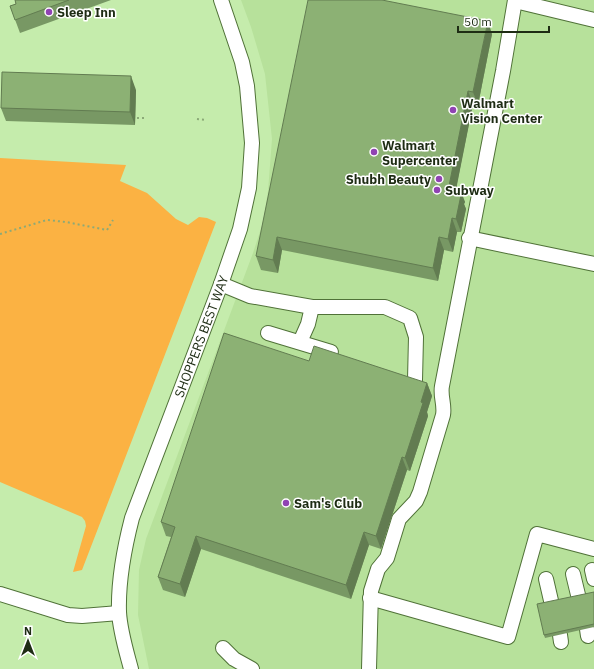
<svg xmlns="http://www.w3.org/2000/svg" width="594" height="669" font-family="'IBM Plex Sans',sans-serif">
	<style>
		.built { fill: #b7e19b }
		.green { fill: #fbb243 }
		.lines { fill: none; stroke-linecap: round; stroke-linejoin: round }
		.minor-casing { stroke: #507238; stroke-width: 16 }
		.path { stroke: #8ba977; stroke-width: 2; stroke-dasharray: 2 3; stroke-linecap: butt }
		.minor { stroke: #fff; stroke-width: 14 }
		.wall { fill: #789864 }
		.shaded-wall { fill: #627c51 }
		.building { fill: #8cb174; stroke: #627c51 }
		.poi-dot { fill: #9043b3; stroke: #fff; stroke-width: 1.5 }
		.labels { text-anchor: middle; dominant-baseline: central; stroke-width: 3; stroke-linejoin: round; paint-order: stroke }
		.poi-label { font-size: 13px; font-weight: bold; fill: #1e2c14; stroke: #fff; text-anchor: start }
		.street-label { font-size: 13px; fill: #1e2c14; stroke: #fff }
	</style>
	<rect width="100%" height="100%" fill="#c5ecac"/>
	<!-- built -->
	<polygon class="built" points="241,0 594,0 594,669 149,669 138,615 139,570 146,539 253,253 263,222 268,191 272,139 265,74 251,27"/>
	<!-- green -->
	<polygon class="green" points="0,158 126,165 120,181 147,193 176,219 188,225 199,217 207,218 216,222 82,570 73,572 86,526 85,521 82,517 0,482"/>
	<g class="lines">
		<!-- minor casing -->
		<g class="minor-casing">
			<g id="minor">
				<polyline points="515,1 594,20"/>
				<polyline points="469,238 594,264"/>
				<polyline points="221,284 250,296 312,307 385,307 410,318 416,337 415,380"/>
				<polyline points="268,333 331,352"/>
				<polyline points="300,342 308,324 312,307"/>
				<polyline points="592,570 594,579"/>
				<polyline points="573,574 579,599"/>
				<polyline points="546,579 552,605"/>
				<polyline points="0,594 68,615 82,616 119,613"/>
				<polyline points="370,598 508,637 537,534 594,549"/>
				<polyline points="587,629 588,636"/>
				<polyline points="560,635 561,642"/>
				<polyline points="223,648 234,659 252,669"/>
				<path id="s1" d="M 131,669 C 126,650 120,631 119,612 C 118,580 124,549 132,518 L 221,284 L 240,229 L 249,188 L 252,143 L 247,86 L 242,62 L 221,0"/>
				<path d="M 369,669 L 371,591 L 378,569 L 387,558 L 399,519 L 416,501 L 420,492 L 443,415 C 445,405 440,396 442,386 L 503,71 L 515,0"/>
			</g>
		</g>
		<!-- path -->
		<g class="path">
			<polyline points="137,118 146,118"/>
			<polyline points="197,119 206,120"/>
			<polyline points="0,234 47,220 66,222 107,230 113,220"/>
		</g>
		<!-- minor -->
		<use href="#minor" class="minor"/>
	</g>
	<!-- wall -->
	<g class="wall">
		<polygon points="15,0 111,0 20,33 10,6 16,4"/>
		<polygon points="492,34 478,105 473,104 456,188 465,202 464,204 466,209 461,232 457,232 453,252 444,250 438,281 282,250 278,273 261,270 256,256"/>
		<polygon points="136,90 135,125 6,121 1,108"/>
		<polygon points="309,361 427,383 432,396 427,412 428,416 410,471 407,470 381,549 369,545 351,599 201,549 185,597 163,590 158,577 171,537 166,536 161,522"/>
		<polygon points="594,592 594,627 545,638 544,635"/>
	</g>
	<!-- shaded-wall -->
	<g class="shaded-wall">
		<polygon points="488,21 492,34 478,105 473,92"/>
		<polygon points="131,76 136,90 135,125 130,112"/>
		<polygon points="468,91 473,104 454,200 449,186"/>
		<polygon points="460,188 465,202 464,204 466,209 461,232 456,219"/>
		<polygon points="452,218 457,232 453,252 448,239"/>
		<polygon points="277,237 282,250 278,273 273,260"/>
		<polygon points="439,237 444,250 438,281 433,268"/>
		<polygon points="427,383 432,396 427,412 428,416 410,471 405,458 421,402"/>
		<polygon points="402,457 407,470 381,549 376,536"/>
		<polygon points="364,532 369,545 351,599 346,585"/>
		<polygon points="196,536 201,549 185,597 180,584"/>
	</g>
	<!-- building -->
	<g class="building">
		<polygon points="15,0 69,0 15,20 10,6 16,4"/>
		<polygon points="308,0 382,0 488,21 473,92 468,91 449,186 460,188 459,195 461,195 456,219 452,218 448,239 439,237 433,268 277,237 273,260 256,256"/>
		<polygon points="2,72 131,76 130,112 1,108"/>
		<polygon points="224,333 309,361 314,346 427,383 421,402 423,403 405,458 402,457 376,536 364,532 346,585 196,536 180,584 158,577 175,527 161,522"/>
		<polygon points="594,592 594,624 544,635 537,604"/>
	</g>
	<!-- markers -->
	<g class="poi-dot">
		<circle cx="49" cy="12" r="4"/>
		<circle cx="453" cy="110" r="4"/>
		<circle cx="374" cy="152" r="4"/>
		<circle cx="439" cy="179" r="4"/>
		<circle cx="437" cy="190" r="4"/>
		<circle cx="286" cy="503" r="4"/>
	</g>
	<g class="labels">
		<!-- poi labels -->
		<g class="poi-label">
			<text x="57" y="12">Sleep Inn</text>
			<text x="461" y="103">Walmart<tspan x="461" dy="15">Vision Center</tspan></text>
			<text x="382" y="145">Walmart<tspan x="382" dy="15">Supercenter</tspan></text>
			<text x="431" y="179" text-anchor="end">Shubh Beauty</text>
			<text x="445" y="190">Subway</text>
			<text x="294" y="503">Sam's Club</text>
		</g>
		<!-- street labels -->
		<g class="street-label">
			<text stroke="none"><textPath href="#s1" startOffset="348">SHOPPERS BEST WAY</textPath></text>
		</g>
	</g>
	<!-- north arrow -->
	<g transform="translate(28 641)" stroke="#ffffff" stroke-width="3" paint-order="stroke">
	<path d="M0-3L7 15L0 10L-7 15Z" fill="#1e2c14"/>
	<text y="-6" font-size="11" font-weight="bold" text-anchor="middle" fill="#1e2c14">N</text>
	</g>
	<!-- scale -->
	<path d="M458 26v6h91v-6" fill="none" stroke="#1e2c14" stroke-width="2"/>
	<text x="464" y="26" font-size="12" fill="#1e2c14" stroke="#ffffff" stroke-width="3" paint-order="stroke">50 m</text>
</svg>
